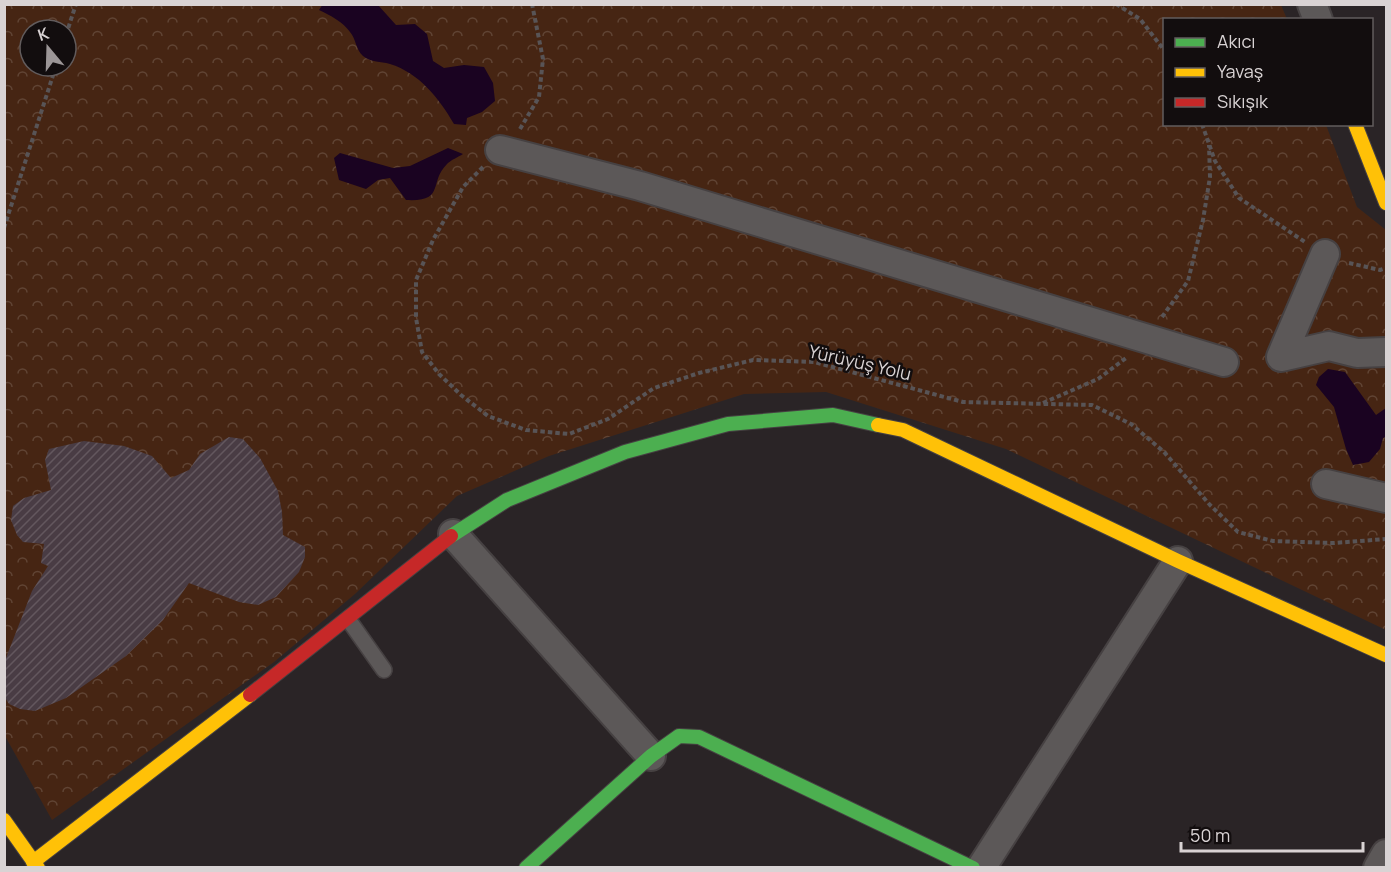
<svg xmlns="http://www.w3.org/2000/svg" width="1391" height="872" font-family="Manrope,sans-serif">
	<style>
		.park { fill: url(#park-crowns); fill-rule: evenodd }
		.water { fill: #1a0321 }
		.building { fill: url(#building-hatch) }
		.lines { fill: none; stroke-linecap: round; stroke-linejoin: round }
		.lane-casing { stroke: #464142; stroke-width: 18 }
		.street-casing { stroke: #464142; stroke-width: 32 }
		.fast-casing { stroke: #464142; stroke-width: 16 }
		.slow-casing { stroke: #464142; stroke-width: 16 }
		.jam-casing { stroke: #464142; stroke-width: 16 }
		.path { stroke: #585456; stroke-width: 4; stroke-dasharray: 4.5 3; stroke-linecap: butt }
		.lane { stroke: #5c5858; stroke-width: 15 }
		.street { stroke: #5c5858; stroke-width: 28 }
		.fast { stroke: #4caf50; stroke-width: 14 }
		.slow { stroke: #ffc107; stroke-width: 14 }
		.jam { stroke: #c62828; stroke-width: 14 }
		.labels { text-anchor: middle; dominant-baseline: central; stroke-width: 5; stroke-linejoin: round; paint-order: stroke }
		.street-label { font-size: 18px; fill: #d9d3d4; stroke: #120d0e }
	</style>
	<defs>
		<pattern id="park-crowns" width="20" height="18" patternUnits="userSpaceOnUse" patternTransform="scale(1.5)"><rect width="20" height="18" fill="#462513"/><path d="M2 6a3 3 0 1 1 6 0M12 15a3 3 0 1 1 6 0" fill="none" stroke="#604434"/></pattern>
		<pattern id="building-hatch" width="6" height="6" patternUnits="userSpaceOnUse" patternTransform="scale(1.5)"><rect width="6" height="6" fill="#493c44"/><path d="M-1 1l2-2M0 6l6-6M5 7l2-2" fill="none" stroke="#63575e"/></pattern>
	</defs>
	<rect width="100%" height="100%" fill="#2a2426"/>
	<!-- park -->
	<path class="park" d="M 4,5 L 1281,5 L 1287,19 L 1164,20 L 1164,124 L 1326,125 L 1357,207 L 1386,230 L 1386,630 L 1006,449 L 826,392 L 744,394 L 549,456 L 457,496 L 355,594 L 274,662 L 52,820 L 5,736 ZM 30,30 L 66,30 L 66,66 L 30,66 Z"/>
	<!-- water -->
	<g class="water">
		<path d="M 323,4 L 378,5 L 396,25 L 415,24 L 427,34 L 433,61 L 444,68 L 464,65 L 484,67 L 493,83 L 495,101 L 482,112 L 467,118 L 466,125 L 454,124 C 439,98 419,73 390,64 C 380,61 372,63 363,56 C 356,50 356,39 350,32 C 343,22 330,15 319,10 Z"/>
		<path d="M 448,148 L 463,154 C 458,157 451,160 447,164 C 428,183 446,202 406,200 L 390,178 L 378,180 L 366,189 L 339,180 L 334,158 L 340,153 L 393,168 L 410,166 Z"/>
		<polygon points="1328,369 1345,372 1376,415 1386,408 1386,437 1383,438 1380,449 1369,462 1353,465 1346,449 1334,407 1316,385 1319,377"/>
	</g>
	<!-- building -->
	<polygon class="building" points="229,437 243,439 260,458 278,491 282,512 283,535 305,547 305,557 299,572 276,597 258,605 239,602 189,583 163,620 126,656 66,698 35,711 20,709 9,704 4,696 4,663 32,591 48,566 41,563 44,544 23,542 17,535 11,520 13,506 24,498 51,490 45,460 49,449 84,441 124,446 152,456 171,478 189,470 200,454"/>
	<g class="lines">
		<!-- lane casing -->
		<g class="lane-casing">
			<polyline id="lane" points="348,619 384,670"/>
		</g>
		<!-- street casing -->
		<g class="street-casing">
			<g id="street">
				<polyline points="1312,4 1318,20"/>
				<polyline points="500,150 640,186 1224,362"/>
				<polyline points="1325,254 1281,357 1329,346 1357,353 1386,352"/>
				<polyline points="1326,484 1386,498"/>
				<polyline points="453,534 651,756"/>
				<polyline points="981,868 1178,561"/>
				<polyline points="1378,868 1386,854"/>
			</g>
		</g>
		<!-- fast casing -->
		<g class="fast-casing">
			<g id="fast">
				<polyline points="451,536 507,500 625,452 728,424 833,415 878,425"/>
				<polyline points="526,868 651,756 679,736 699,737 973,868"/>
			</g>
		</g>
		<!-- slow casing -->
		<g class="slow-casing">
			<g id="slow">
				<polyline points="1355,124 1386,203"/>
				<polyline points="878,425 903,430 1178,561 1386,655"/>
				<polyline points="4,820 38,868"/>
				<polyline points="33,862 250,695"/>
			</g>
		</g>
		<!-- jam casing -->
		<g class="jam-casing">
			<polyline id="jam" points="250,695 451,536"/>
		</g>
		<!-- path -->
		<g class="path">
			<polyline points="1116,4 1140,19 1164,50"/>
			<polyline points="66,35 76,4"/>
			<polyline points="1202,124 1215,161 1239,198 1305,242"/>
			<polyline points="520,129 539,97 543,59 532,4"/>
			<polyline points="483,167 463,187 433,240 416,280 416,318 422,352 439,374 461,395 488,416 526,430 569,434 608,419 654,388 699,373 753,360 814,362 963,402 1092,405 1131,424 1164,452 1210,505 1238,532 1273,541 1334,543 1386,539"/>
			<polyline points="4,228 56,66"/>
			<polyline points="1349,263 1380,270 1386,268"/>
			<polyline points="1162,317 1188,281 1203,220 1210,177 1209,145"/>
			<polyline points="1043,403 1098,379 1126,358"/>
		</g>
		<!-- lane -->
		<use href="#lane" class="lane"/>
		<!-- street -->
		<use href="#street" class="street"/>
		<!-- fast -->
		<use href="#fast" class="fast"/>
		<!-- slow -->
		<use href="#slow" class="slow"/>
		<!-- jam -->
		<use href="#jam" class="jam"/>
	</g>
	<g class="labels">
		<!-- street labels -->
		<g class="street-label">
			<text transform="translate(860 362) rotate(13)">Yürüyüş Yolu</text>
		</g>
	</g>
	<!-- border -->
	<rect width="1391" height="872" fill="none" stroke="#d9d3d4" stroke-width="12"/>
	<!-- legend -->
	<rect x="1163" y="18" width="210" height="108" fill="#120d0e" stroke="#625c5d" stroke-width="1.5"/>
	<rect x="1175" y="38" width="30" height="9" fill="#4caf50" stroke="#625c5d" stroke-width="1.5"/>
	<text x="1217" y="48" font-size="18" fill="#d9d3d4">Akıcı</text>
	<rect x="1175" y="68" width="30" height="9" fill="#ffc107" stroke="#625c5d" stroke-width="1.5"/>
	<text x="1217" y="78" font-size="18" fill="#d9d3d4">Yavaş</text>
	<rect x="1175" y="98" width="30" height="9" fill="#c62828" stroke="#625c5d" stroke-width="1.5"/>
	<text x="1217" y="108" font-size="18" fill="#d9d3d4">Sıkışık</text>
	<!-- north arrow -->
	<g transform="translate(48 48) rotate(341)"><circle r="28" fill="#120d0e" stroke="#625c5d" stroke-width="1.5"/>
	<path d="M0-4.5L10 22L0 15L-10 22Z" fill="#9c9697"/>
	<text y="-9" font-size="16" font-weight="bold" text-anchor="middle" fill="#d9d3d4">K</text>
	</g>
	<!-- scale -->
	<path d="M1181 842v9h182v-9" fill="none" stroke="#d9d3d4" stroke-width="3"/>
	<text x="1190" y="842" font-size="18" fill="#d9d3d4" stroke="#120d0e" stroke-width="4.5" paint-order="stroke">50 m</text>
</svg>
